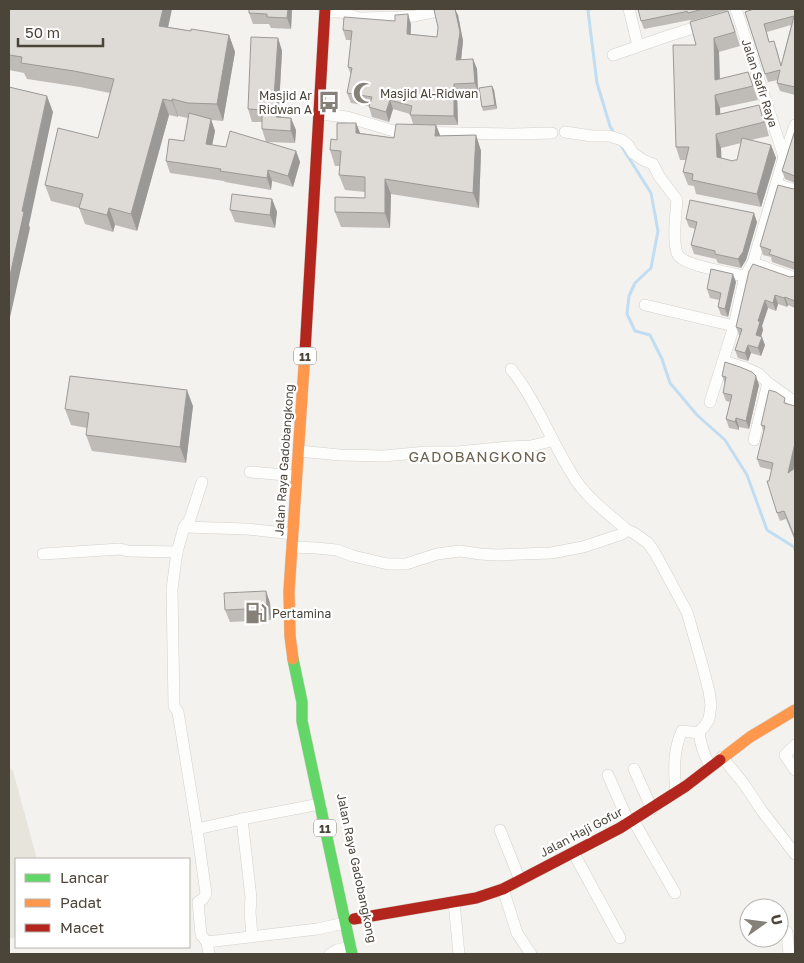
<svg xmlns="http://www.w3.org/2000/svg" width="804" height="963" font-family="'Golos Text',sans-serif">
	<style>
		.residential { fill: #e7e4dc }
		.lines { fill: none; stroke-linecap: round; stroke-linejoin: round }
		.stream { stroke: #c0ddf1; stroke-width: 3 }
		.street-casing { stroke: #d2d0cb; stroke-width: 12 }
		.fast-casing { stroke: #d3cfc5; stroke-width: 12 }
		.slow-casing { stroke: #d3cfc5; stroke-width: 12 }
		.jam-casing { stroke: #d3cfc5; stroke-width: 12 }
		.street { stroke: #fdfdfc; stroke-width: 11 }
		.fast { stroke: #63d668; stroke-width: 11 }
		.slow { stroke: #ff974d; stroke-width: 11 }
		.jam { stroke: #b3261e; stroke-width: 11 }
		.wall { fill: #bfbcb8; fill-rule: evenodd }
		.shaded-wall { fill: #9b9996 }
		.building { fill: #dedbd6; stroke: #9b9996; fill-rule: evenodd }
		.labels { text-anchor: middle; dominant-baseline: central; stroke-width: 4.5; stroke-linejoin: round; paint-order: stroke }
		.shield { fill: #fff; stroke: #817c74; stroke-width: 1 }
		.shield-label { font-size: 11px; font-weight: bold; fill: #4b4439 }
		.street-label { font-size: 12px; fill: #4b4439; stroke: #fff }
		.poi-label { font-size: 12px; fill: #4b4439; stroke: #fff; text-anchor: start }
		.quarter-label { font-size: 15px; letter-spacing: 1px; fill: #6e6250; stroke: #fff }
	</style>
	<rect width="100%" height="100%" fill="#f4f2ee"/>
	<!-- residential -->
	<polygon class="residential" points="9,767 13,771 37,859 16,859 16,937 9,939"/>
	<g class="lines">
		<!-- stream -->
		<g class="stream">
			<polyline points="590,9 588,11 597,83 610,126 615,135"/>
			<polyline points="620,144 651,193 658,231 651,268 635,283 629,296 627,314 635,331 650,335 662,359 670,383 697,415 725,440 747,475 767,530 794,547 795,550"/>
		</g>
		<!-- street casing -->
		<g class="street-casing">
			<g id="street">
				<polyline points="629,9 638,46"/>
				<polyline points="736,9 784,157"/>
				<polyline points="324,12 340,12 359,18 398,17 415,16 447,9"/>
				<polyline points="613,55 668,36 706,24"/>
				<polyline points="319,114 347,117 394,131 407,132 514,134 552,133"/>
				<path d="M 565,132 L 592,136 L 609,136 L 622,140 L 628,145 L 633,153 L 643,160 L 653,164 L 659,176 L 677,200 C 676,212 672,245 678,255 C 685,266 731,273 745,276"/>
				<polyline points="776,184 795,190"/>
				<polyline points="753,263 795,278"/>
				<polyline points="645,305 734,326"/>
				<polyline points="723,361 746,368 759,374 768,383 795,402"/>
				<path d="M 511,369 C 537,402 552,443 575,479 C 588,499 609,514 627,530"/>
				<polyline points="710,402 734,326 745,276 753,263 784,157 795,125"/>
				<polyline points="754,440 768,383"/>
				<polyline points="299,451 340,455 384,456 426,452 457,452 509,447 531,446 547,442 551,437"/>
				<polyline points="250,472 297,476"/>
				<polyline points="202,482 190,519 184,527 177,552 172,589 174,706 178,712 197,829 206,894 203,899 198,902 201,935 207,942 209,954"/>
				<polyline points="184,527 247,529 293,534"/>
				<path d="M 292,547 L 316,548 L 337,550 L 353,556 L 388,564 L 406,564 L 437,554 L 460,551 L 480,554 L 497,555 L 551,553 L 583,547 L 622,534 L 627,530 L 634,533 L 648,543 L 655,553 L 687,612 L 702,664 L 709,691 L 711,705 L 709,719 L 704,727 L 698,733 L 682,731 C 673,750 674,772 676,793"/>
				<polyline points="43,554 120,549 128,551 177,552"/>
				<path d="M 699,733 C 701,746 704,756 711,767"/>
				<polyline points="795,745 785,755 795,770"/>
				<polyline points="722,757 744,784 762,811 795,854"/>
				<polyline points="634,769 652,809"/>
				<polyline points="608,775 629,823"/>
				<polyline points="242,819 251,898 250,912 252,936"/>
				<polyline points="633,820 675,893"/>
				<polyline points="197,829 242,819 320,804"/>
				<polyline points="500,830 520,880"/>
				<polyline points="573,852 620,938"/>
				<polyline points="503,889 517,933 531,954"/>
				<polyline points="454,902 459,954"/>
				<polyline points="787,932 789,954"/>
				<polyline points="207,942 317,929 345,923"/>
				<polyline points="330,954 337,950 351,947"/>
			</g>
		</g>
		<!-- fast casing -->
		<g class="fast-casing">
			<polyline id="fast" points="293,659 302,702 302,721 352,954"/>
		</g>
		<!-- slow casing -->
		<g class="slow-casing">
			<g id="slow">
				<polyline points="293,659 290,636 289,591 305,352"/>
				<polyline points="720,760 750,737 795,710"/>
			</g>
		</g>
		<!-- jam casing -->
		<g class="jam-casing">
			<g id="jam">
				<polyline points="305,352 325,9"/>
				<polyline points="354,919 476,898 503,889 620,828 686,786 720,760"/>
			</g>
		</g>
		<!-- street -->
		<use href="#street" class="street"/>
		<!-- fast -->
		<use href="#fast" class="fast"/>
		<!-- slow -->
		<use href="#slow" class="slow"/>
		<!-- jam -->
		<use href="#jam" class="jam"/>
	</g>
	<!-- wall -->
	<g class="wall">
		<polygon points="9,9 168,27 191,31 229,35 235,52 223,121 211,120 215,131 212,145 226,147 296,151 300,162 293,187 272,181 271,190 225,182 224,181 170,173 166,161 184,141 188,118 178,116 178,117 169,115 137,231 115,225 113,232 85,224 79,208 51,201 45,185 98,138 110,93 80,87 27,79 24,73 9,70"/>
		<polygon points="292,9 291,29 271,28 269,24 253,24 249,13"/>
		<polygon points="638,9 729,9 729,10 691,21 690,20 644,29 641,21"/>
		<path d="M 754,9 L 795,9 L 795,95 L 780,91 L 777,83 L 778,80 L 768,82 L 765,74 ZM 791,25 L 781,65 L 777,49 L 769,42 L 767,32 Z"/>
		<polygon points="458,15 463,41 461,60 473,59 477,69 478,92 457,94 458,125 436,125 440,136 476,135 481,151 479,208 391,194 390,228 341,227 335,212 365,198 365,192 345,190 339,175 340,166 335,166 330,150 337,140 356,123 360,133 394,138 413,124 410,114 393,109 389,122 372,117 369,107 369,106 351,103 347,93 351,75 348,67 351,40 346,40 343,30 411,24 411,34 437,37"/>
		<path d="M 733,24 L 740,46 L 719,52 L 720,79 L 748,72 L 758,100 L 720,108 L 720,114 L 764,118 L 769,136 L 751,140 L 771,145 L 776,158 L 761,207 L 696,194 L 694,186 L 688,185 L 683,172 L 686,160 L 680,160 L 676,147 L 696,45 ZM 741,143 L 737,160 L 733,161 L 721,158 L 721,148 Z"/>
		<polygon points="278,38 282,51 279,106 281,111 281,117 296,130 295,143 266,142 262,129 262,122 252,122 248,109"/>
		<polygon points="492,86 494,90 497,109 483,111 482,107"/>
		<polygon points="795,130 795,183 785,179 782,171"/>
		<polygon points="795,188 795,270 772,262 771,257 763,255 760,246 793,189"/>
		<polygon points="272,199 277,212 275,228 235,222 230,210"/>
		<polygon points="686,219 757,222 746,260 741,268 718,263 716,259 694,254 691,245 695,229 689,227"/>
		<polygon points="795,276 795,308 788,305 787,307 778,304 776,311 768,308 762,326 763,330 761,337 765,345 761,356 751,353 748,361 738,358 735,350 740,336 739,335 736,327 790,277"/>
		<polygon points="736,282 728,317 721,315 718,307 719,300 710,298 707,289"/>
		<polygon points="722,376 759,385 749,429 739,427 739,430 729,428 726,419 730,402 726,401 723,393 725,384"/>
		<polygon points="787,404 795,406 795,463 794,469 795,468 795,541 786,519 780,521 777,513 769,481 772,470 760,467 757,459 764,432 761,425"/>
		<polygon points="193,406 186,463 92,451 86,435 87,428 71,425 65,409"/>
		<polygon points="266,591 270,603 271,620 230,622 225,610"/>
	</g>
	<!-- shaded-wall -->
	<g class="shaded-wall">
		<polygon points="163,9 172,9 165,42 159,26"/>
		<polygon points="288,9 292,9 291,29 287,18"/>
		<polygon points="455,9 458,15 463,41 460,70 456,60"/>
		<polygon points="408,14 411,24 410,43 407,34"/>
		<polygon points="229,35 235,52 223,121 217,104"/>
		<polygon points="278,38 282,51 279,106 281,111 281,129 276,117 274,98"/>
		<polygon points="714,38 719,52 720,93 715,80"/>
		<polygon points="473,59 477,69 478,92 475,83"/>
		<polygon points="454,84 457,94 458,125 454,116"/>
		<polygon points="492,86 494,90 497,109 495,105"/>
		<polygon points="715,95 720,108 721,129 716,115"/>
		<polygon points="47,96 53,112 29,225 30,228 9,322 9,280 22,211"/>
		<polygon points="163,99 169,115 137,231 131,214"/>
		<polygon points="172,99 178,116 178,117 172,101"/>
		<polygon points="390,100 393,109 389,122 386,112"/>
		<polygon points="291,118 296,130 295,143 291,131"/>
		<polygon points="211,119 215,131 210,156 206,144"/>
		<polygon points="356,123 362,138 356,133"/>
		<polygon points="436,125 442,140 435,136"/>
		<polygon points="716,134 721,148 722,170 717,157"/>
		<polygon points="476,135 481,151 479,208 473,193"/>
		<polygon points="771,145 776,158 761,207 757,194"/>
		<polygon points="296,151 300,162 293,187 288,176"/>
		<polygon points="268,170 272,181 271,190 267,178"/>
		<polygon points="385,179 391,194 390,228 385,213"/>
		<polygon points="272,199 277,212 275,228 270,215"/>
		<polygon points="109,208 115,225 113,232 107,215"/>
		<polygon points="754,213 757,222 746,260 741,268 738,259"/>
		<polygon points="733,274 736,282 728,317 725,309"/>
		<polygon points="775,295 778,304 776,311 773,303"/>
		<polygon points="785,297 788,305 787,307 784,298"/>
		<polygon points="765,300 768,308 762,326 763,330 759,343 756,335 758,321"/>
		<polygon points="762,337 765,345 761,356 758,348"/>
		<polygon points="748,345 751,353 748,361 745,353"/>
		<polygon points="756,376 759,385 749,429 746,421"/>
		<polygon points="187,390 193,406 186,463 180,447"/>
		<polygon points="736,418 739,427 739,430 735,422"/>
		<polygon points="795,443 795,463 791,481 788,473"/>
		<polygon points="266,591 270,603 271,620 267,608"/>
	</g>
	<!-- building -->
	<g class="building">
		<polygon points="9,9 163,9 159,26 191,31 191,29 229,35 217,104 188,103 172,99 172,101 163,99 131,214 109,208 107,215 79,208 83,194 45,185 58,128 98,138 114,79 74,71 21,63 22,57 9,55"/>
		<polygon points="249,9 288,9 287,18 267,17 267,14 249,13"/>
		<polygon points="438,9 455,9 460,32 456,60 473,59 475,83 454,84 454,116 410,115 412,106 390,100 386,112 369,107 372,97 347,93 352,68 348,67 352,31 343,30 344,17 395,21 395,15 408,14 407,34 437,37 438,27 434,10"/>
		<polygon points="638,9 703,9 688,13 687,11 684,12 641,21"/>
		<path d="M 754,9 L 795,9 L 795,87 L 777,83 L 780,70 L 765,74 L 745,12 ZM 794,16 L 790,32 L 781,66 L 774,41 L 769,42 L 764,24 Z"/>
		<polygon points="728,11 735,32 714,38 715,80 748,72 753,86 715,95 716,115 759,105 764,122 716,134 717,157 733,161 734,160 737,160 742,138 771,145 757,194 692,180 693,174 683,172 689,147 676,147 673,45 696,45 690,22"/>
		<polygon points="251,37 278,38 274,98 277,99 276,117 291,118 291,131 262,129 262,110 248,109"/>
		<polygon points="492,86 495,105 482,107 479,88"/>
		<polygon points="9,87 47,96 22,211 24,212 9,280"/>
		<polygon points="189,113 211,119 206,144 226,147 230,131 296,151 288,176 268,170 267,178 220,171 221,169 166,161 169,139 184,141"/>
		<polygon points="337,123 356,123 356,133 394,138 396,124 436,125 435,136 476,135 473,193 385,179 385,213 335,212 335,197 365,198 365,177 339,175 341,151 330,150 331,139 337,140"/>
		<polygon points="795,130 795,176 782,171"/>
		<polygon points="778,185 793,189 795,188 795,263 769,254 771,250 760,246"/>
		<polygon points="232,194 272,199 270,215 230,210"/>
		<polygon points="690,200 754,213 743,252 738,259 715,254 715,251 691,245 697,222 686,219"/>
		<polygon points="753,264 790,277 795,276 795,301 785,297 784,298 775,295 773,303 765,300 758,321 760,322 756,335 762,337 758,348 748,345 745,353 735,350 742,329 736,327 749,271"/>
		<polygon points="711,269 733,274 725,309 718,307 721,293 707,289"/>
		<polygon points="725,362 740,367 752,372 756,376 746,421 736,418 735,422 726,419 732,395 723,393 726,377 722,376"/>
		<polygon points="70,376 187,390 180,447 86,435 89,413 65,409"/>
		<polygon points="769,390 776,392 785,398 784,403 795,406 795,443 788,473 795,468 795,538 784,511 777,513 767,481 769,481 773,463 757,459 765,426 761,425"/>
		<polygon points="266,591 267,608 225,610 224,593"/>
	</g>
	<!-- icons -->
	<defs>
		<g id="mosque-bare" transform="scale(1.725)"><path d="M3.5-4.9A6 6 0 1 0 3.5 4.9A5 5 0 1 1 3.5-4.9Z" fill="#868178" stroke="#fff" stroke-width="2.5" paint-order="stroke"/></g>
		<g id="bus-bare" transform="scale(1.725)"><path d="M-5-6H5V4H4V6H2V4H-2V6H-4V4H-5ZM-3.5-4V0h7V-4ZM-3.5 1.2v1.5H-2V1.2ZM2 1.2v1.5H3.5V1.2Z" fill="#868178" stroke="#fff" stroke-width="2.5" paint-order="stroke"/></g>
		<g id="fuel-bare" transform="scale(1.725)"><path d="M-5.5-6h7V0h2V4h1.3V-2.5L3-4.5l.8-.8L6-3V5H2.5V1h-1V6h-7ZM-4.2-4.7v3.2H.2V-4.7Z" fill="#868178" stroke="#fff" stroke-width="2.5" paint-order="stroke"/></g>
	</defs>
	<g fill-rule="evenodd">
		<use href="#mosque-bare" x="364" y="93"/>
		<use href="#bus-bare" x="329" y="102"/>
		<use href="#fuel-bare" x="256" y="613"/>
	</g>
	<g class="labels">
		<!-- shield labels -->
		<g class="shield">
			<rect x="294" y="347.5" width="22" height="17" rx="4"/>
			<rect x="314" y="819.5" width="22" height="17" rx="4"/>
		</g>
		<g class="shield-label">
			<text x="305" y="356">11</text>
			<text x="325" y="828">11</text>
		</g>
		<!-- street labels -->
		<g class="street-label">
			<text transform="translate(760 83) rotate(72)">Jalan Safir Raya</text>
			<text transform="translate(284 460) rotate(-86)">Jalan Raya Gadobangkong</text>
			<text transform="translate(581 832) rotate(-28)">Jalan Haji Gofur</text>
			<text transform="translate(357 868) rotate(78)">Jalan Raya Gadobangkong</text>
		</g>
		<!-- poi labels -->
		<g class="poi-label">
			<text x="380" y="93">Masjid Al-Ridwan</text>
			<text x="312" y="95" text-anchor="end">Masjid Ar<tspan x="312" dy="14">Ridwan A</tspan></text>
			<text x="272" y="613">Pertamina</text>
		</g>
		<!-- quarter labels -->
		<g class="quarter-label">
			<text x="478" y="456">GADOBANGKONG</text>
		</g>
	</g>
	<!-- border -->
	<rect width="804" height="963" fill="none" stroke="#4b4439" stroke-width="20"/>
	<!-- legend -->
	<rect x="15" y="858" width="175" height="90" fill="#ffffff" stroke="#b7b4b0"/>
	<rect x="25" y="874" width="25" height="8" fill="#63d668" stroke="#b7b4b0"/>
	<text x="60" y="883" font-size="15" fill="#4b4439">Lancar</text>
	<rect x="25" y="899" width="25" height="8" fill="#ff974d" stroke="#b7b4b0"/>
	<text x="60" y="908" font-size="15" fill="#4b4439">Padat</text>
	<rect x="25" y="924" width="25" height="8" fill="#b3261e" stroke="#b7b4b0"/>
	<text x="60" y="933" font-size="15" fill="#4b4439">Macet</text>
	<!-- north arrow -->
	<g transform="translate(764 923) rotate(76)"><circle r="24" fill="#ffffff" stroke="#b7b4b0"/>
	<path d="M0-4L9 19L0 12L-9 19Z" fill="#868178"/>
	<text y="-8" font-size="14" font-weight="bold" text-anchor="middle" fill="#4b4439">U</text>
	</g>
	<!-- scale -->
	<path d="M18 38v8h85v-8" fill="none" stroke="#4b4439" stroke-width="2.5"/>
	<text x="25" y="38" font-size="15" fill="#4b4439" stroke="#ffffff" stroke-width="4" paint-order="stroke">50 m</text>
</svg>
